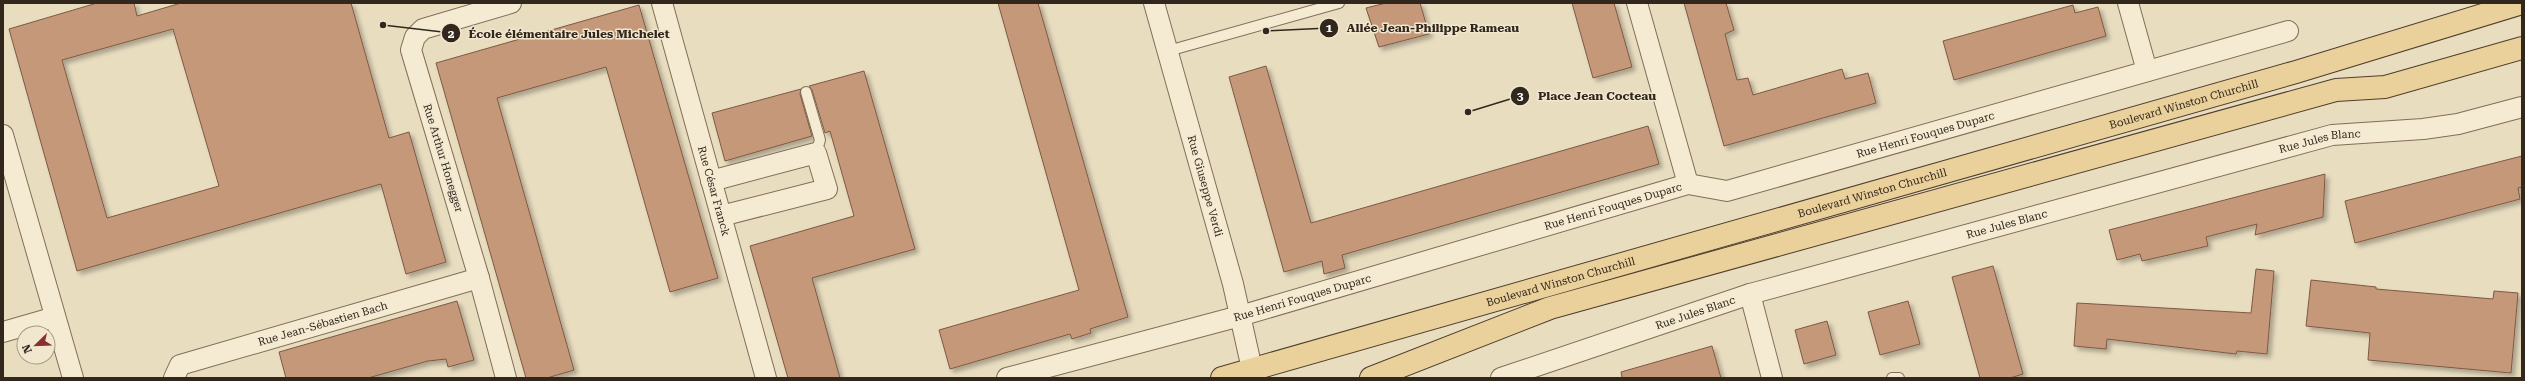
<svg xmlns="http://www.w3.org/2000/svg" width="2525" height="381" font-family="'Roboto Serif',serif">
	<style>
		.building { fill: #c49879; stroke: #7e5942; fill-rule: evenodd; filter: url(#shadow) }
		.lines { fill: none; stroke-linecap: round; stroke-linejoin: round }
		.lane-casing { stroke: #816e5a; stroke-width: 12 }
		.street-casing { stroke: #816e5a; stroke-width: 22 }
		.primary-casing { stroke: #4f3d2e; stroke-width: 24 }
		.lane { stroke: #f5ead2; stroke-width: 10 }
		.street { stroke: #f5ead2; stroke-width: 20 }
		.primary { stroke: #ead09a; stroke-width: 22 }
		.labels { text-anchor: middle; dominant-baseline: central; stroke-width: 3; stroke-linejoin: round; paint-order: stroke }
		.street-label { font-size: 11px; fill: #32271d; stroke: #f1e7cf }
		.leader { fill: none; stroke: #32271d; stroke-width: 1.5 }
		.callout-dot { fill: #32271d; stroke: #f1e7cf; stroke-width: 1.5 }
		.mark-label { font-size: 12px; text-anchor: middle; font-weight: bold; fill: #fff }
		.callout-label { font-size: 12px; text-anchor: middle; font-weight: bold; fill: #32271d; stroke: #f1e7cf; stroke-width: 3; stroke-linejoin: round; paint-order: stroke }
	</style>
	<defs>
		<filter id="shadow"><feDropShadow dx="3.5" dy="3.5" stdDeviation="2" flood-color="#0004"/></filter>
	</defs>
	<rect width="100%" height="100%" fill="#e9ddc0"/>
	<!-- building -->
	<g class="building">
		<path d="M 97,3 L 134,3 L 137,16 L 181,3 L 351,3 L 389,138 L 409,132 L 446,262 L 406,274 L 381,184 L 77,271 L 9,29 ZM 173,29 L 219,186 L 107,218 L 62,60 Z"/>
		<polygon points="998,3 1038,3 1128,317 1090,329 1091,333 1072,339 1070,334 950,369 939,330 1079,290"/>
		<polygon points="1386,3 1420,3 1429,34 1379,47 1366,8"/>
		<polygon points="1572,3 1614,3 1632,67 1593,78"/>
		<polygon points="1684,3 1726,3 1734,30 1725,34 1737,80 1748,78 1753,95 1842,69 1845,79 1868,73 1876,103 1724,146"/>
		<polygon points="639,5 718,278 670,292 606,67 497,98 574,370 547,378 526,378 436,63"/>
		<polygon points="2073,5 2075,13 2098,7 2106,36 1954,80 1943,41"/>
		<polygon points="1266,66 1311,223 1648,126 1659,164 1342,255 1345,268 1324,274 1322,261 1284,272 1229,77"/>
		<polygon points="864,71 915,249 812,278 840,378 788,378 750,246 854,216 830,131 825,133 812,90 809,86"/>
		<polygon points="801,89 800,94 812,136 725,161 712,113"/>
		<polygon points="2522,156 2522,187 2518,188 2520,199 2355,243 2345,201"/>
		<polygon points="2325,174 2323,217 2255,235 2257,224 2206,237 2208,246 2142,261 2140,254 2117,260 2109,230"/>
		<polygon points="1993,266 2023,374 2010,378 1980,378 1952,277"/>
		<polygon points="2256,269 2274,271 2267,354 2237,351 2236,354 2107,339 2106,349 2074,346 2077,303 2251,313"/>
		<polygon points="2311,280 2376,287 2376,289 2493,299 2494,291 2518,293 2511,373 2368,360 2370,333 2306,326"/>
		<polygon points="457,301 474,360 448,367 446,359 428,361 368,378 286,378 279,352"/>
		<polygon points="1908,301 1920,344 1880,355 1868,312"/>
		<polygon points="1827,321 1836,355 1804,364 1795,330"/>
		<polygon points="1712,346 1721,378 1622,378 1621,372"/>
	</g>
	<g class="lines">
		<!-- lane casing -->
		<g class="lane-casing">
			<g id="lane">
				<polyline points="1168,51 1339,3"/>
				<polyline points="806,92 820,140 816,153"/>
				<polyline points="1892,378 1899,378"/>
			</g>
		</g>
		<!-- street casing -->
		<g class="street-casing">
			<g id="street">
				<path id="s1" d="M 662,3 L 766,378"/>
				<path id="s2" d="M 1154,3 L 1233,284 L 1254,378"/>
				<polyline points="1637,3 1688,184"/>
				<polyline points="2128,3 2147,71"/>
				<polyline points="3,135 73,378"/>
				<polyline points="711,181 816,153 827,189 721,216"/>
				<polyline points="1750,294 1772,378"/>
				<polyline points="3,332 55,317"/>
				<path id="s3" d="M 174,378 L 180,365 L 479,278"/>
				<polyline points="506,378 479,278 411,50 415,37 423,29 511,3"/>
				<path id="s4" d="M 1007,378 L 1240,316 L 1688,184 L 1727,191 L 2288,31"/>
				<path id="s5" d="M 1501,378 L 1750,294 L 2332,135 L 2423,129 L 2458,124 L 2522,107"/>
			</g>
		</g>
		<!-- primary casing -->
		<g class="primary-casing">
			<g id="primary">
				<path id="s6" d="M 1222,378 L 2296,72 L 2522,3"/>
				<polyline points="1371,378 1550,308 2336,90 2385,87 2522,48"/>
			</g>
		</g>
		<!-- lane -->
		<use href="#lane" class="lane"/>
		<!-- street -->
		<use href="#street" class="street"/>
		<!-- primary -->
		<use href="#primary" class="primary"/>
	</g>
	<g class="labels">
		<!-- street labels -->
		<g class="street-label">
			<text stroke="none"><textPath href="#s6" startOffset="1000">Boulevard Winston Churchill</textPath></text>
			<text stroke="none"><textPath href="#s4" startOffset="954">Rue Henri Fouques Duparc</textPath></text>
			<text stroke="none"><textPath href="#s5" startOffset="853">Rue Jules Blanc</textPath></text>
			<text transform="translate(443 158) rotate(73)">Rue Arthur Honegger</text>
			<text stroke="none"><textPath href="#s2" startOffset="190">Rue Giuseppe Verdi</textPath></text>
			<text stroke="none"><textPath href="#s1" startOffset="195">Rue César Franck</textPath></text>
			<text stroke="none"><textPath href="#s6" startOffset="676">Boulevard Winston Churchill</textPath></text>
			<text stroke="none"><textPath href="#s4" startOffset="630">Rue Henri Fouques Duparc</textPath></text>
			<text stroke="none"><textPath href="#s5" startOffset="529">Rue Jules Blanc</textPath></text>
			<text stroke="none"><textPath href="#s6" startOffset="352">Boulevard Winston Churchill</textPath></text>
			<text stroke="none"><textPath href="#s4" startOffset="306">Rue Henri Fouques Duparc</textPath></text>
			<text stroke="none"><textPath href="#s5" startOffset="205">Rue Jules Blanc</textPath></text>
			<text stroke="none"><textPath href="#s3" startOffset="163">Rue Jean-Sébastien Bach</textPath></text>
		</g>
	</g>
	<!-- callouts -->
	<path class="leader" d="M1266 31L1329 28M383 25L451 33M1468 112L1520 96"/>
	<g class="callout-dot">
		<circle cx="1266" cy="31" r="4"/>
		<circle cx="383" cy="25" r="4"/>
		<circle cx="1468" cy="112" r="4"/>
		<circle cx="1329" cy="28" r="10"/>
		<circle cx="451" cy="33" r="10"/>
		<circle cx="1520" cy="96" r="10"/>
	</g>
	<g class="mark-label">
		<text x="1329" y="32">1</text>
		<text x="451" y="38">2</text>
		<text x="1520" y="100">3</text>
	</g>
	<g class="callout-label">
		<text x="1433" y="32">Allée Jean-Philippe Rameau</text>
		<text x="569" y="38">École élémentaire Jules Michelet</text>
		<text x="1597" y="100">Place Jean Cocteau</text>
	</g>
	<!-- border -->
	<rect width="2525" height="381" fill="none" stroke="#32271d" stroke-width="8"/>
	<!-- north arrow -->
	<g transform="translate(36 345) rotate(247)"><circle r="19" fill="#f1e7cf" stroke="#a59a88"/>
	<path d="M0-3L7 15L0 10L-7 15Z" fill="#8a2f31"/>
	<text y="-6" font-size="11" font-weight="bold" text-anchor="middle" fill="#32271d">N</text>
	</g>
</svg>
